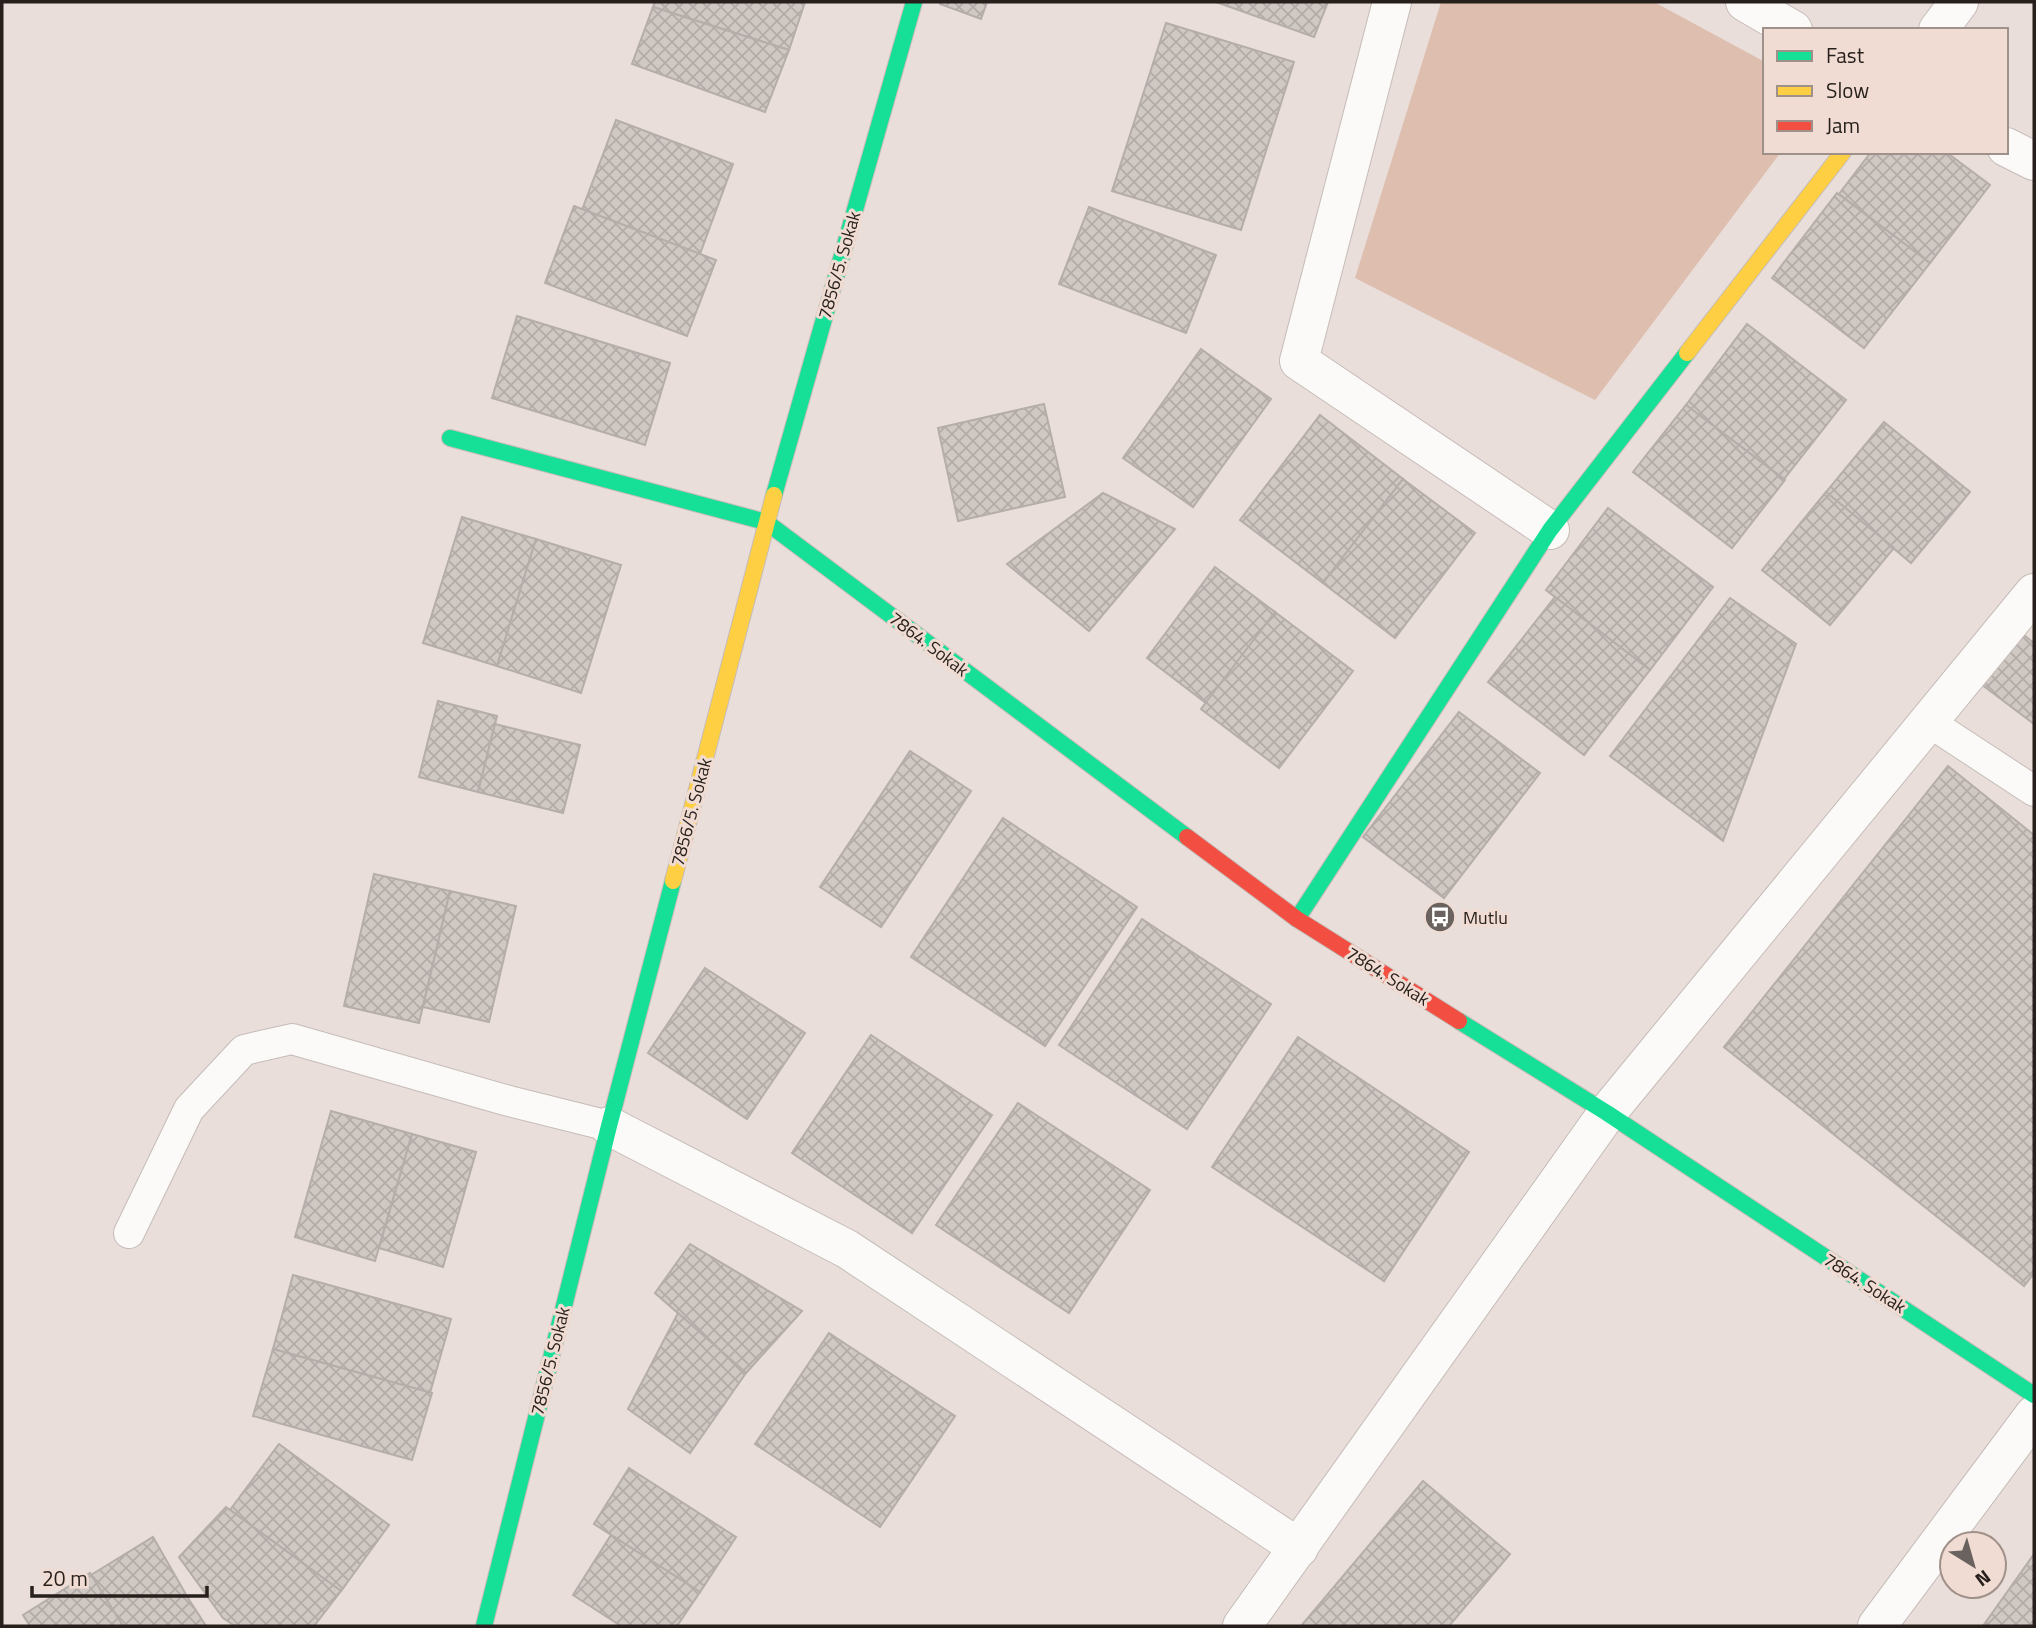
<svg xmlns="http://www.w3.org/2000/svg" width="2036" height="1628" font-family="'Titillium Web',sans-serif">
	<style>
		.park { fill: #debeaf }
		.building { fill: url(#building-cross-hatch); stroke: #b5ada9; stroke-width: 2 }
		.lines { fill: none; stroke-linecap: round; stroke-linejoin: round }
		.lane-casing { stroke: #c5bcb8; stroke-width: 32 }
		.street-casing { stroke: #c5bcb8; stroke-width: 40 }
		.fast-casing { stroke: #c5bcb8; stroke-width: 18 }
		.slow-casing { stroke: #c5bcb8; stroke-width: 18 }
		.jam-casing { stroke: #c5bcb8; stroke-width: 18 }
		.lane { stroke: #fcfaf9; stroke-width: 30 }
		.street { stroke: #fcfaf9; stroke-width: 38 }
		.fast { stroke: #16e098; stroke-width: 16 }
		.slow { stroke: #ffcf43; stroke-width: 16 }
		.jam { stroke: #f24e42; stroke-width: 16 }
		.labels { text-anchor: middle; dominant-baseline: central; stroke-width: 6; stroke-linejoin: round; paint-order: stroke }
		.street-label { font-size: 18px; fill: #261f1b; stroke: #f0dcd2 }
		.poi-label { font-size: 18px; fill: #261f1b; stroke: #f0dcd2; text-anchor: start }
	</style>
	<defs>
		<pattern id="building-cross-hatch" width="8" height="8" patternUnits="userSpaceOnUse" patternTransform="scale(1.75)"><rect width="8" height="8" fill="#d0c8c3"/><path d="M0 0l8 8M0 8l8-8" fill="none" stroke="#b2aba7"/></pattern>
	</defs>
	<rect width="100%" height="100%" fill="#e9ded9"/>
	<!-- park -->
	<polygon class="park" points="1441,2 1654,2 1765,62 1765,152 1781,152 1595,400 1355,278"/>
	<!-- building -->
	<g class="building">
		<polygon points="655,2 805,2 789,50 653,7"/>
		<polygon points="941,2 987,2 981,19 940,4"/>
		<polygon points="1216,2 1328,2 1314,37"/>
		<polygon points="653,7 789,50 765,112 632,64"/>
		<polygon points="1166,23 1294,62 1241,230 1112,191"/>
		<polygon points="616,120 733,164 700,254 582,210"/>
		<polygon points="1871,152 1946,152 1990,185 1930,263 1839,194"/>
		<polygon points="1837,193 1930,263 1864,348 1772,278"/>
		<polygon points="574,206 716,260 687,336 545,283"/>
		<polygon points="1089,207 1216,255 1186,333 1059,284"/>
		<polygon points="517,316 670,363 645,445 492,398"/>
		<polygon points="1747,324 1846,400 1784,479 1686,405"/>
		<polygon points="1201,349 1271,399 1193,507 1123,458"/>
		<polygon points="1044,404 1065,497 958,521 938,428"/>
		<polygon points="1686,405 1785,480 1732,548 1633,472"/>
		<polygon points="1320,415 1403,479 1323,583 1240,520"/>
		<polygon points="1884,422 1970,492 1911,563 1826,492"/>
		<polygon points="1403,479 1475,533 1395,638 1323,583"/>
		<polygon points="1826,492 1894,548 1830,625 1762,570"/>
		<polygon points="1103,493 1175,529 1089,631 1007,564"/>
		<polygon points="1608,508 1713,587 1650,670 1546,590"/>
		<polygon points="462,517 536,539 497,666 423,643"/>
		<polygon points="536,539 621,565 581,693 497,666"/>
		<polygon points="1215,567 1275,612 1206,703 1147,658"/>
		<polygon points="1555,597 1650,670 1584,755 1488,682"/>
		<polygon points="1730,598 1796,644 1723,841 1610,756"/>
		<polygon points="1275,612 1353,671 1279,768 1201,709"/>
		<polygon points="2016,629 2034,643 2034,724 1977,681"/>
		<polygon points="438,701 497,716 478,792 419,777"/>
		<polygon points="1459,712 1540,773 1444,898 1363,837"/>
		<polygon points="495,724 580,745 563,813 478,792"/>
		<polygon points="910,751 971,791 881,927 820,887"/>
		<polygon points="1948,766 2034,835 2034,1273 2024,1286 1724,1047"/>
		<polygon points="1003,818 1137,907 1045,1046 911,957"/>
		<polygon points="374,874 450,891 419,1023 344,1006"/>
		<polygon points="450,891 516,906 489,1022 423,1007"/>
		<polygon points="1142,919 1271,1004 1187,1129 1059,1045"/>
		<polygon points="705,968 805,1033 747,1119 648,1053"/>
		<polygon points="871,1035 992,1115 912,1233 792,1153"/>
		<polygon points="1298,1037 1469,1152 1384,1281 1212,1167"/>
		<polygon points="1018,1103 1150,1190 1069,1313 936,1225"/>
		<polygon points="331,1111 412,1134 375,1261 295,1237"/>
		<polygon points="412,1134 476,1152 443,1267 379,1248"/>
		<polygon points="690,1244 802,1311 746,1373 655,1293"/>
		<polygon points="293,1275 451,1319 430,1393 273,1349"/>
		<polygon points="678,1313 746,1373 690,1453 628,1409"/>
		<polygon points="829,1333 955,1416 880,1527 755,1444"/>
		<polygon points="273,1349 432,1393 412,1460 253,1416"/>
		<polygon points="279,1444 389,1525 341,1591 230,1510"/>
		<polygon points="629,1468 736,1537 700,1592 594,1524"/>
		<polygon points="1423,1481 1510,1554 1449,1626 1301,1626"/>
		<polygon points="226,1507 341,1591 314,1626 235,1626 223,1618 179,1557"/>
		<polygon points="611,1535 700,1592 677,1626 621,1626 573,1595"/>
		<polygon points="153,1537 188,1598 206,1626 123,1626 91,1575"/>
		<polygon points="2034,1554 2034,1626 1983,1626"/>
		<polygon points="90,1573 123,1626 30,1626 23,1615"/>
	</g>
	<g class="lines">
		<!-- lane casing -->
		<g class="lane-casing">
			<g id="lane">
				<polyline points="1929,722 2034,791"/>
				<polyline points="129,1233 189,1109 244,1050 292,1039 509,1101 609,1126"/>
			</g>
		</g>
		<!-- street casing -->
		<g class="street-casing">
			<g id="street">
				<polyline points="1392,2 1299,361 1550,530"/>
				<polyline points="1745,2 1793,30"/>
				<polyline points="1938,30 1959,2"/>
				<polyline points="2006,147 2034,161"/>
				<polyline points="609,1126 847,1249 1299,1548"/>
				<polyline points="1242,1626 1607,1113 2034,593"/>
				<polyline points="1877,1626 2034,1415"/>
			</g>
		</g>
		<!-- fast casing -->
		<g class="fast-casing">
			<g id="fast">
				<polyline points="450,438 766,522 1187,837"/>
				<polyline points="774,495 914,2"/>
				<polyline points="1297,919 1550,530 1687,353"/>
				<polyline points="1459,1021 1607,1113 2034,1395"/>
				<polyline points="484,1626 609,1126 673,881"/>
			</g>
		</g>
		<!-- slow casing -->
		<g class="slow-casing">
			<g id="slow">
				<polyline points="1687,353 1843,152"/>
				<polyline points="673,881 774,495"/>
			</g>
		</g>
		<!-- jam casing -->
		<g class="jam-casing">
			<polyline id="jam" points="1187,837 1297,919 1459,1021"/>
		</g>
		<!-- lane -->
		<use href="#lane" class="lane"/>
		<!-- street -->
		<use href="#street" class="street"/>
		<!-- fast -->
		<use href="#fast" class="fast"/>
		<!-- slow -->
		<use href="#slow" class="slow"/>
		<!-- jam -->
		<use href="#jam" class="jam"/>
	</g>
	<!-- icons -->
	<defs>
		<g id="bus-disc" transform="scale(1.575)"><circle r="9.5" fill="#6a625e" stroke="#f0dcd2"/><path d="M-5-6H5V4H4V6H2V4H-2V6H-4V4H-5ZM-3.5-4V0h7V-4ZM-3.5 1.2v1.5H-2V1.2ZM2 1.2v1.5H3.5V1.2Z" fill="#fff"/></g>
	</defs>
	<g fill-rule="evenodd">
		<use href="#bus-disc" x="1440" y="917"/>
	</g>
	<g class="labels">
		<!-- street labels -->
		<g class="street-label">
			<text transform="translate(839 265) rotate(-74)">7856/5. Sokak</text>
			<text transform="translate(929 644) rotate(37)">7864. Sokak</text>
			<text transform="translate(691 812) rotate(-75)">7856/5. Sokak</text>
			<text transform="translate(1388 976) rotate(32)">7864. Sokak</text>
			<text transform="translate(1865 1283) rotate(33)">7864. Sokak</text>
			<text transform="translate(550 1361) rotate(-76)">7856/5. Sokak</text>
		</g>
		<!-- poi labels -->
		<g class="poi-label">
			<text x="1463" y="917">Mutlu</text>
		</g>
	</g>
	<!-- border -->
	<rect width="2036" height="1628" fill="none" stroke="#261f1b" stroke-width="7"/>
	<!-- legend -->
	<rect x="1763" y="28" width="245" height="126" fill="#f0dcd2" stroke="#9f9089" stroke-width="2"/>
	<rect x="1777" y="51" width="35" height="10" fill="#16e098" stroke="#9f9089" stroke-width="2"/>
	<text x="1826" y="63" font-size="21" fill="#261f1b">Fast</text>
	<rect x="1777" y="86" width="35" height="10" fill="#ffcf43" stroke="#9f9089" stroke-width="2"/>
	<text x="1826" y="98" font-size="21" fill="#261f1b">Slow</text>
	<rect x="1777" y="121" width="35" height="10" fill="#f24e42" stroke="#9f9089" stroke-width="2"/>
	<text x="1826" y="133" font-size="21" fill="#261f1b">Jam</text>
	<!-- north arrow -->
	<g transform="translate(1973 1565) rotate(143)"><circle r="33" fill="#f0dcd2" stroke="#9f9089" stroke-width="2"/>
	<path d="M0-5L12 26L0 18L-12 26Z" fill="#6a625e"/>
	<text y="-10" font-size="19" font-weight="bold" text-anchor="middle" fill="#261f1b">N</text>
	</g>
	<!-- scale -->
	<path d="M32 1586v10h175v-10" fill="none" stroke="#261f1b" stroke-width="3.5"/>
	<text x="42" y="1586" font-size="21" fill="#261f1b" stroke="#f0dcd2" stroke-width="5" paint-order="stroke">20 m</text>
</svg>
